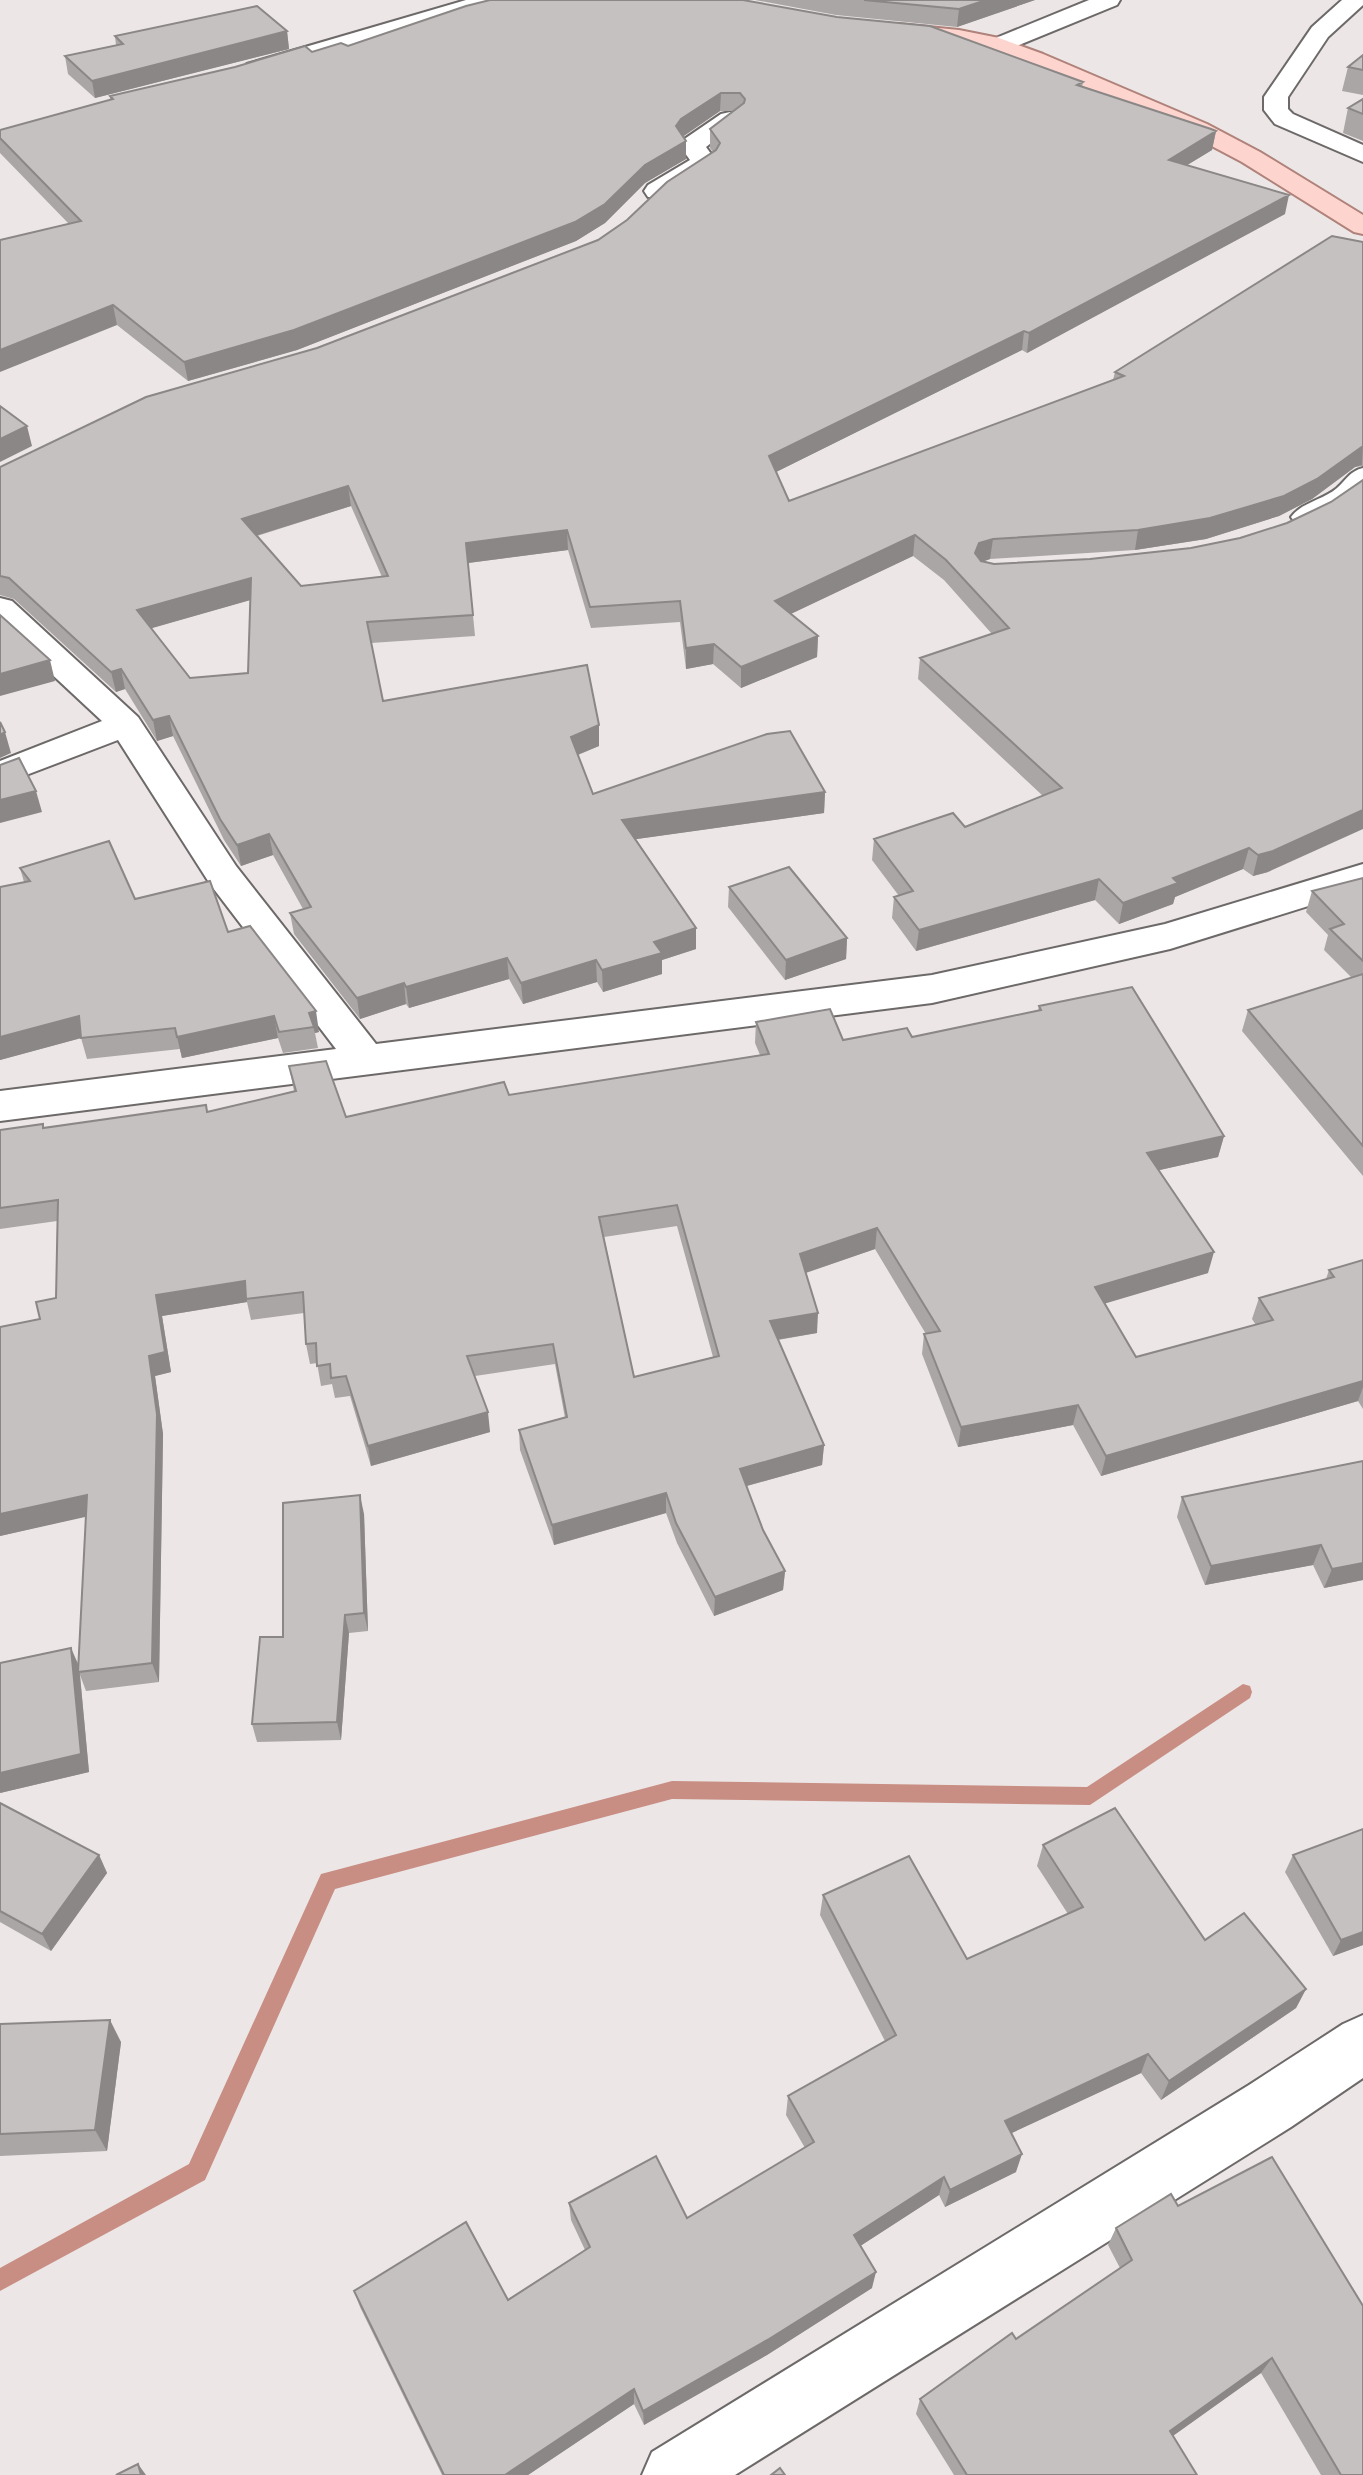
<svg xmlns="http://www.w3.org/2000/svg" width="1363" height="2475" font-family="'DejaVu Sans',sans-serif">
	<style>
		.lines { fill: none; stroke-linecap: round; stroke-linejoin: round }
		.stream { fill: #c88d83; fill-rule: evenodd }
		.minor-casing { stroke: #6c6968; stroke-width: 4 }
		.major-casing { stroke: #af827a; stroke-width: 4 }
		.minor { fill: #fff; fill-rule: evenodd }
		.major { fill: #fed5ce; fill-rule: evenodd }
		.wall { fill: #a9a6a5; fill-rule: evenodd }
		.shaded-wall { fill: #8a8786 }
		.building { fill: #c5c1c0; stroke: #8a8786; stroke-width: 2; fill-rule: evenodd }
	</style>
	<rect width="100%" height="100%" fill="#ece7e6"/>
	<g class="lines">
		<!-- stream -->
		<polygon class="stream" points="1243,1684 1250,1686 1252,1692 1250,1698 1090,1805 672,1799 335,1889 205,2180 0,2291 0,2268 189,2164 321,1874 672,1781 1087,1787"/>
		<!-- minor casing -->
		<g class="minor-casing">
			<g id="minor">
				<polygon points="466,0 502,0 499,5 263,74 247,74 243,69 247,64"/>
				<polygon points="1089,0 1120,0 1117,5 1007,50 991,50 987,45 991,40"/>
				<polygon points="1342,0 1363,0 1363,5 1328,37 1288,97 1288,109 1293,114 1363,145 1363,162 1275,124 1264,110 1264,97 1312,27"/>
				<polygon points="730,112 739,114 742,119 706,147 717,162 713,167 666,197 648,197 644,191 648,185 690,160 679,145 683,140 721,114"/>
				<path d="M 1363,468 L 1363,496 C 1349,512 1317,529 1296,524 L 1291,517 C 1302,502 1323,500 1337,488 C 1347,479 1350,471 1363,468 Z"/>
				<polygon points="0,598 12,601 138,717 236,866 376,1044 932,975 1165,924 1363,864 1363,889 1170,949 932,1003 0,1121 0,1091 336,1049 210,884 118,740 0,785 0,761 102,721 0,626"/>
				<polygon points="1363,2015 1363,2078 1291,2127 735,2475 642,2475 652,2452 1249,2085 1343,2024"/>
			</g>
		</g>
		<!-- major casing -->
		<g class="major-casing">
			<polygon id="major" points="898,24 959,30 999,38 1043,54 1207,124 1260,152 1363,215 1363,234 1354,232 1242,162 1189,134 1027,64 993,51 890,36 886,31 890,26"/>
		</g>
		<!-- minor -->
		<use href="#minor" class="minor"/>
		<!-- major -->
		<use href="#major" class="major"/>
	</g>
	<!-- wall -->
	<g class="wall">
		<polygon points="755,0 1035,0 957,27 836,15"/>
		<polygon points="287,31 289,49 95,98 68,74 65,56 116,45 115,36"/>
		<path d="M 348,46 L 1083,82 L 1082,87 L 1216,131 L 1212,150 L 1187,165 L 1285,214 L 1027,353 L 1022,350 L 776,472 L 789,501 L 1113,380 L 1115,372 L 1363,242 L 1363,466 L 1355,467 L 1312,499 L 1279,516 L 1206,539 L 1135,550 L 990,559 L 982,562 L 994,564 L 1090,559 L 1268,872 L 1253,876 L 1243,869 L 1175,897 L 1173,904 L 1119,924 L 1095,900 L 916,951 L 892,918 L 894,897 L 899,896 L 872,860 L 874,839 L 965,827 L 1043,796 L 918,679 L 920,658 L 992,634 L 944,580 L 913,556 L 790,614 L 818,636 L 817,657 L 741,688 L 713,664 L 686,669 L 680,622 L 591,628 L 568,550 L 468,563 L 475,636 L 371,643 L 383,701 L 599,746 L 578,755 L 593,794 L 825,792 L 824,813 L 636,839 L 696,928 L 696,949 L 662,960 L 662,974 L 603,992 L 597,982 L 523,1004 L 509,979 L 409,1008 L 406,1004 L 360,1019 L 294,934 L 290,913 L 303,909 L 273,855 L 241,866 L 224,840 L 173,736 L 157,741 L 125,689 L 116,692 L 14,599 L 0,595 L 0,467 L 317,348 L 598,240 L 627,220 L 713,152 L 710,148 L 710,129 L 734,111 L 720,111 L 683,136 L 686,141 L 686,159 L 645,183 L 605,223 L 576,241 L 297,350 L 188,381 L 117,325 L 69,224 L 0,153 L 0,130 L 110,100 L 110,96 L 312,52 ZM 351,506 L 382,577 L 301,586 L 257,536 ZM 250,600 L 248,673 L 190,678 L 151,628 Z"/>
		<polygon points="1363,55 1363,95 1342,91 1348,67"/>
		<polygon points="1363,99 1363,141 1343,133 1348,108"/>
		<polygon points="20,868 135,899 228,932 319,1032 315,1033 318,1048 283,1053 278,1038 182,1058 180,1049 87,1059 81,1038 0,1060 0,887 24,882"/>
		<polygon points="1363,878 1363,1176 1242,1031 1248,1010 1352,978 1324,950 1328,935 1306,912 1312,891"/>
		<polygon points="729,887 847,938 846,959 785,980 728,907"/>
		<path d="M 1039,1006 L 1224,1136 L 1218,1157 L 1159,1170 L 1208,1273 L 1104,1303 L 1136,1357 L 1256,1325 L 1252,1319 L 1259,1298 L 1326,1279 L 1329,1270 L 1363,1260 L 1363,1409 L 1358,1401 L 1101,1476 L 1073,1425 L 958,1447 L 922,1354 L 924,1334 L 926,1334 L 875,1249 L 806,1273 L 817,1333 L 778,1340 L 824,1445 L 822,1465 L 747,1486 L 763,1530 L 785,1571 L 783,1590 L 714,1616 L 677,1543 L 666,1513 L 554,1545 L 520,1450 L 519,1430 L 565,1418 L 555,1364 L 475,1376 L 490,1432 L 371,1466 L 350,1396 L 335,1398 L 332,1384 L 321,1386 L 317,1363 L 310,1364 L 306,1344 L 304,1313 L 251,1320 L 247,1302 L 162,1316 L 171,1372 L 155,1376 L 163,1434 L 159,1682 L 86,1691 L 80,1675 L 89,1772 L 0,1793 L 79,1666 L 86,1516 L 0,1536 L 0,1327 L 40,1319 L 56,1298 L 57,1221 L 0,1229 L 0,1130 L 44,1128 L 206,1105 L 208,1112 L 294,1091 L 289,1066 L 346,1117 L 509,1095 L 760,1055 L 755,1043 L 756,1022 L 843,1040 L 912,1037 L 1038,1011 ZM 677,1226 L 713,1357 L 634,1377 L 604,1237 Z"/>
		<polygon points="1363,1461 1363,1580 1324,1588 1313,1565 1205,1585 1177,1517 1182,1497"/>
		<polygon points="364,1514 368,1631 349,1633 341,1740 257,1742 252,1724 283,1637"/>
		<polygon points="0,1803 99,1855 107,1873 51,1951 0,1922"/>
		<polygon points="1043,1845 1205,1940 1306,1989 1296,2008 1161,2100 1141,2073 1011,2133 1016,2172 945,2207 939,2195 860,2246 872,2288 767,2355 644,2425 634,2404 528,2475 442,2475 360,2307 354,2291 508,2300 585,2250 571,2220 569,2203 687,2218 805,2148 786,2115 788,2096 885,2041 820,1915 823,1895 967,1959 1068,1914 1037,1866"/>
		<polygon points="1293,1855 1363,1945 1333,1956 1285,1872"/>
		<polygon points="0,2024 121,2042 107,2151 0,2156"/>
		<polygon points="1178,2206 1363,2475 1321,2475 1261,2373 1173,2436 1197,2475 954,2475 916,2414 920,2399 1016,2339 1120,2268 1108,2245 1116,2228"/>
	</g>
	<!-- shaded-wall -->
	<g class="shaded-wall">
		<polygon points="986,0 1035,0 957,27 959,9"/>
		<polygon points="287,31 289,49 95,98 92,81"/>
		<polygon points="721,93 720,111 681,138 676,126 681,119"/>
		<polygon points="1216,131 1212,150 1166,178 1169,160"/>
		<polygon points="686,141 686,159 645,183 605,223 576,241 297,350 188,381 184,362 645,165"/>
		<polygon points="1289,195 1285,214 1027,353 1029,333"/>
		<polygon points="113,305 117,325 0,372 0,350"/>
		<polygon points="1024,331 1022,350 768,476 769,456"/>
		<polygon points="27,426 32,446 0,462 0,439"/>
		<polygon points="1363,446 1362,465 1355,467 1312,499 1279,516 1206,539 1135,550 1138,530"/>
		<polygon points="348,486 351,506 245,539 242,519"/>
		<polygon points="567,530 568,550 468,563 466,543"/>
		<polygon points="915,535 913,556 774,622 775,601"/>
		<polygon points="993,539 990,559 976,564 975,553 979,543"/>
		<polygon points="251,578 254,599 142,631 137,610"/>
		<polygon points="818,636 817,657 741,688 741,667"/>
		<polygon points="714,644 713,664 686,669 686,648"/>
		<polygon points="50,660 55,681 0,696 0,674"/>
		<polygon points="121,669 125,689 116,692 111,672"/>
		<polygon points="169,716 173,736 157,741 153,720"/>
		<polygon points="599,725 599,746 572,757 571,737"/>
		<polygon points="5,732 11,753 0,758 0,735"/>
		<polygon points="36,791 42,812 0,823 0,800"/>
		<polygon points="825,792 824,813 623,841 622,820"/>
		<polygon points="1363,810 1363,829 1268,872 1253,876 1258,855"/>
		<polygon points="269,834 273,855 241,866 237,845"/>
		<polygon points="1249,848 1243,869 1175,897 1173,904 1119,924 1123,903 1173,878"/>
		<polygon points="1099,879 1095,900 916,951 919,930"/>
		<polygon points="696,928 696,949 662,960 662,974 603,992 602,970 654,942"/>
		<polygon points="847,938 846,959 785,980 786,960"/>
		<polygon points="507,958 509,979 409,1008 406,987"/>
		<polygon points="596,960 597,982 523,1004 521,983"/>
		<polygon points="404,983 406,1004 360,1019 357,998"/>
		<polygon points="316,1011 319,1032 315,1033 309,1013"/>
		<polygon points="79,1016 85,1037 0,1060 0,1037"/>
		<polygon points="274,1016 278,1038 182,1058 177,1037"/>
		<polygon points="1224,1136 1218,1157 1142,1174 1147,1153"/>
		<polygon points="877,1228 875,1249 799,1275 800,1254"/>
		<polygon points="1214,1252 1208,1273 1090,1308 1095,1287"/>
		<polygon points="245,1281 247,1302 162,1316 171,1372 155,1376 163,1434 159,1682 152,1663 149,1356 156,1295"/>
		<polygon points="818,1313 817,1333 769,1341 770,1321"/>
		<polygon points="1363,1381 1363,1387 1358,1401 1101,1476 1106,1456"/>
		<polygon points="1078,1405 1073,1425 958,1447 961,1427"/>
		<polygon points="488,1412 490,1432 371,1466 368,1446"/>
		<polygon points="824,1445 822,1465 739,1488 740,1469"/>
		<polygon points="666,1493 666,1513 554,1545 552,1525"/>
		<polygon points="87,1495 94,1515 0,1536 0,1514"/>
		<polygon points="360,1495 364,1514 368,1631 364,1613"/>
		<polygon points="1321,1545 1313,1565 1205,1585 1211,1566"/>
		<polygon points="1363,1563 1363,1580 1324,1588 1332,1569"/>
		<polygon points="785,1571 783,1590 714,1616 715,1597"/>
		<polygon points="345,1615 349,1633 341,1740 337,1722"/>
		<polygon points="71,1648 79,1666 89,1772 0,1793 0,1773"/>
		<polygon points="99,1855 107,1873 51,1951 42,1934"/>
		<polygon points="1363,1932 1363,1945 1333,1956 1341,1940"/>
		<polygon points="1306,1989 1296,2008 1161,2100 1169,2081"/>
		<polygon points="110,2020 121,2042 107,2151 95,2130"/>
		<polygon points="1148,2054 1141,2073 999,2139 1005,2121"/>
		<polygon points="1022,2154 1016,2172 945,2207 950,2190"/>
		<polygon points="944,2177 939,2195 851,2252 854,2235"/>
		<polygon points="876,2272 872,2288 767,2355 644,2425 643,2411"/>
		<polygon points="1272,2358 1261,2373 1160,2445 1170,2431"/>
		<polygon points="634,2389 634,2404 528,2475 505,2475"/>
		<polygon points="138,2464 146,2475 141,2475"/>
	</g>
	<!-- building -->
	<g class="building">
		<path d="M 490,0 L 743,0 L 837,17 L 930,26 L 1083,82 L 1077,85 L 1211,129 L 1216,131 L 1169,160 L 1289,195 L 1029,333 L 1024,331 L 769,456 L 789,501 L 1124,376 L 1115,372 L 1332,236 L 1363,242 L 1363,446 L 1317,479 L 1284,496 L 1210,518 L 1138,530 L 993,539 L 979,543 L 975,553 L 981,561 L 994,564 L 1090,559 L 1191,548 L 1240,538 L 1287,523 L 1331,502 L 1363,480 L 1363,810 L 1273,851 L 1258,855 L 1249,848 L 1173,878 L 1178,883 L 1123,903 L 1099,879 L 919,930 L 894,897 L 913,891 L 874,839 L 953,813 L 965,827 L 1062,788 L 920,658 L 1009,628 L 946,560 L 915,535 L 775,601 L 818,636 L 741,667 L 714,644 L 686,648 L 680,601 L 590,607 L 567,530 L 466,543 L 473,615 L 367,622 L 383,701 L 587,665 L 599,725 L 571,737 L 593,794 L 767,734 L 790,731 L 825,792 L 622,820 L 696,928 L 654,942 L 662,953 L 602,970 L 596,960 L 521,983 L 507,958 L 406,987 L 404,983 L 357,998 L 290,913 L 311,907 L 269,834 L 237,845 L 220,819 L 169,716 L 153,720 L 121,669 L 111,672 L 9,578 L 0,576 L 0,467 L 146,397 L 317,348 L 598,240 L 627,220 L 667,182 L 716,150 L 720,143 L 710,129 L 744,103 L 745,99 L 740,93 L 721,93 L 681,119 L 676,126 L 686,141 L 645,165 L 605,204 L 575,222 L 294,330 L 184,362 L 113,305 L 0,350 L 0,240 L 81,221 L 0,138 L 0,130 L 113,99 L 110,96 L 235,67 L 305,46 L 312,52 L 341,43 L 348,46 L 466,6 ZM 348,486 L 388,576 L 301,586 L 242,519 ZM 251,578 L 248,673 L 190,678 L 137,610 Z"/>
		<polygon points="864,0 986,0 959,9"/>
		<polygon points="257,6 287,31 92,81 65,56 123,44 115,36"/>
		<polygon points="1363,55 1363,70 1348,67"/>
		<polygon points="1363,99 1363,114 1348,108"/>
		<polygon points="0,406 27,426 0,439"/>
		<polygon points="0,615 50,660 0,674"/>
		<polygon points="0,722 5,732 0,735"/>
		<polygon points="19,758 36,791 0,800 0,765"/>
		<polygon points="109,841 135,899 210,881 228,932 250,926 316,1011 309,1013 314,1027 279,1032 274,1016 177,1037 175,1028 81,1038 79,1016 0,1037 0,887 30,881 20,868"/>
		<polygon points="789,867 847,938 786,960 729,887"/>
		<polygon points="1363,878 1363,961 1330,929 1344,924 1312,891"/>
		<polygon points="1363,974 1363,1146 1248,1010"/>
		<path d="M 1132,987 L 1224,1136 L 1147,1153 L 1214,1252 L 1095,1287 L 1136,1357 L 1273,1320 L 1259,1298 L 1334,1277 L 1329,1270 L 1363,1260 L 1363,1381 L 1106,1456 L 1078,1405 L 961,1427 L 924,1334 L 940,1331 L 877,1228 L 800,1254 L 818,1313 L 770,1321 L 824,1445 L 740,1469 L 763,1530 L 785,1571 L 715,1597 L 676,1523 L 666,1493 L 552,1525 L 519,1430 L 567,1417 L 553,1344 L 467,1356 L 488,1412 L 368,1446 L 346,1376 L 331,1378 L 330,1364 L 317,1366 L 316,1343 L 306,1344 L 303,1292 L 246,1299 L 245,1281 L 156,1295 L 165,1352 L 149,1356 L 157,1414 L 152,1663 L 78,1672 L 87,1495 L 0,1514 L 0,1327 L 40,1319 L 36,1302 L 56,1298 L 58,1200 L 0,1208 L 0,1130 L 43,1124 L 43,1128 L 206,1105 L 207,1112 L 296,1091 L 289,1066 L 326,1061 L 346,1117 L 504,1082 L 509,1095 L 769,1054 L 756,1022 L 830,1009 L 843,1040 L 907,1028 L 912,1037 L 1041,1010 L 1039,1006 ZM 677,1205 L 719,1356 L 634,1377 L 599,1217 Z"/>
		<polygon points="1363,1461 1363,1563 1332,1569 1321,1545 1211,1566 1182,1497"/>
		<polygon points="360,1495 364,1613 345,1615 337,1722 252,1724 260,1637 283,1637 283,1503"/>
		<polygon points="71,1648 81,1754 0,1773 0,1663"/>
		<polygon points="0,1803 99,1855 42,1934 0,1911"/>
		<polygon points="1115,1808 1205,1940 1244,1913 1306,1989 1169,2081 1148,2054 1005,2121 1022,2154 950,2190 944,2177 854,2235 876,2272 769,2339 643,2411 634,2389 505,2475 444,2475 354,2291 466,2222 508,2300 590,2247 569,2203 656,2156 687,2218 814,2142 788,2096 896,2035 823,1895 909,1856 967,1959 1083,1907 1043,1845"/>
		<polygon points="1363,1829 1363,1932 1341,1940 1293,1855"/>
		<polygon points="110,2020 95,2130 0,2134 0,2024"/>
		<polygon points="1272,2157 1363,2306 1363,2475 1341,2475 1272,2358 1170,2431 1197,2475 967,2475 920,2399 1012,2333 1016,2339 1132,2260 1116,2228 1171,2194 1178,2206"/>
		<polygon points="138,2464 141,2475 116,2475"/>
		<polygon points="780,2468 785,2475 771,2475"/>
	</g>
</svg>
